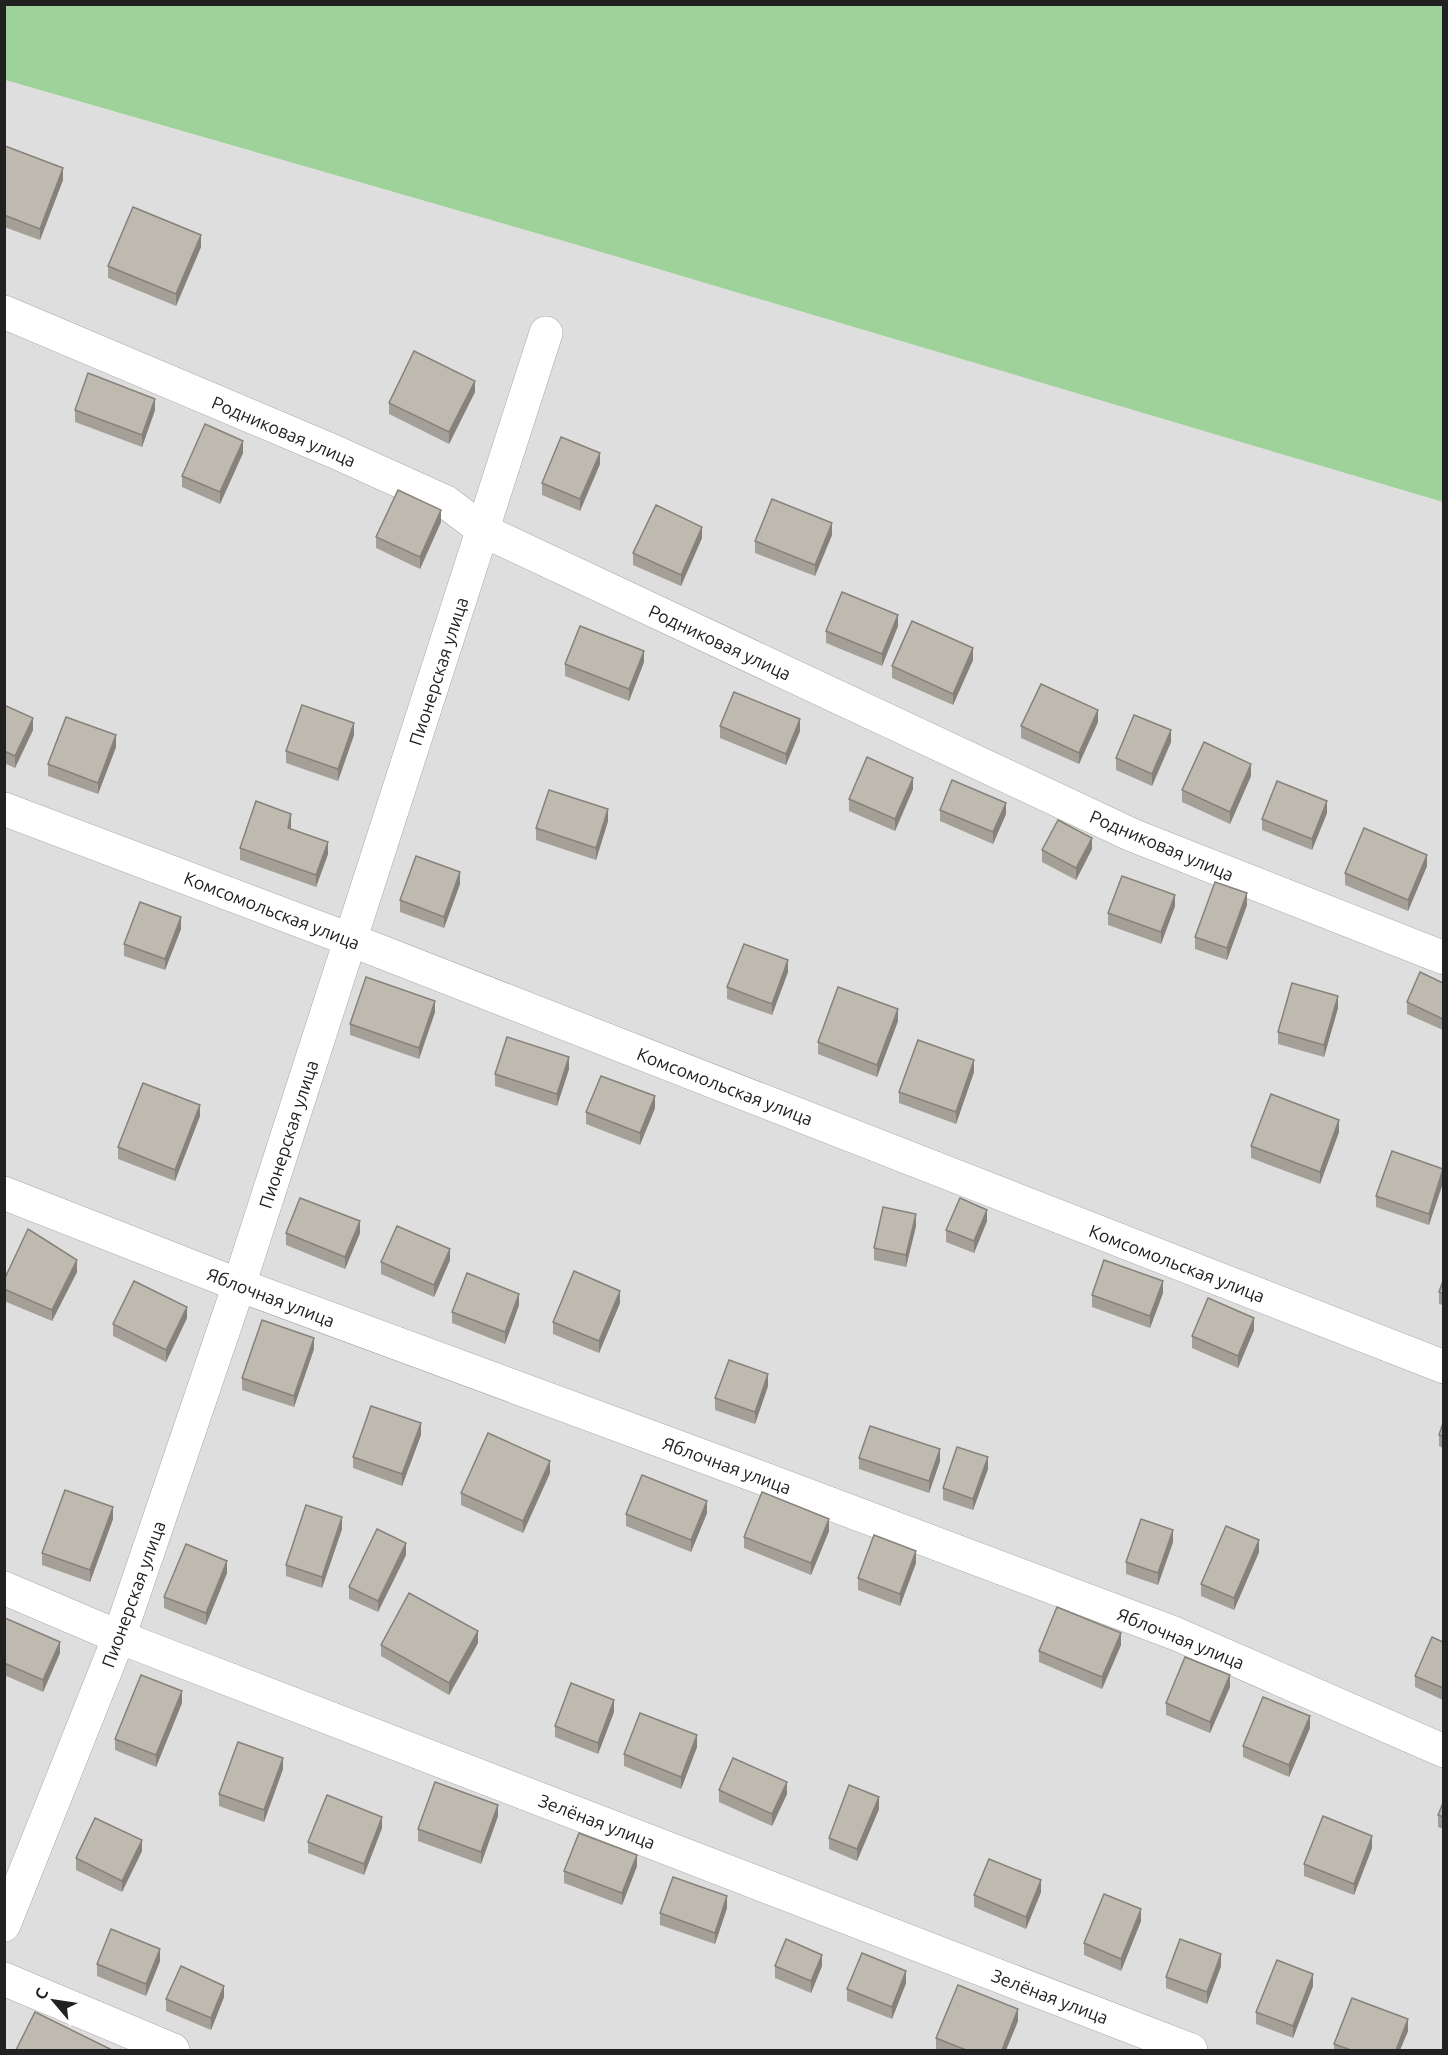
<svg xmlns="http://www.w3.org/2000/svg" width="1448" height="2055" font-family="Ubuntu,sans-serif">
	<style>
		.residential { fill: #dfdede }
		.forest { fill: #9fd29b }
		.lines { fill: none; stroke-linecap: round; stroke-linejoin: round }
		.minor-casing { stroke: #a8a8a8; stroke-width: 34 }
		.minor { stroke: #fff; stroke-width: 33 }
		.wall { fill: #a4a097 }
		.shaded-wall { fill: #86827b }
		.building { fill: #bfbab0; stroke: #86827b; stroke-width: 1.5 }
		.labels { text-anchor: middle; dominant-baseline: central; stroke-width: 5; stroke-linejoin: round; paint-order: stroke }
		.street-label { font-size: 18px; fill: #212121; stroke: #fff }
	</style>
	<rect width="100%" height="100%" fill="#f1f0e7"/>
	<!-- residential -->
	<polygon class="residential" points="4,80 574,244 1443,502 1443,2050 5,2050"/>
	<!-- forest -->
	<polygon class="forest" points="4,5 1443,5 1443,502 574,244 5,80"/>
	<g class="lines">
		<!-- minor casing -->
		<g class="minor-casing">
			<g id="minor">
				<polyline points="4,312 333,451 446,502 484,531 1132,835 1444,958"/>
				<polyline points="4,809 351,940 1444,1367"/>
				<polyline points="4,1193 239,1285 751,1474 1174,1633 1444,1751"/>
				<polyline points="4,1588 119,1637 1191,2050"/>
				<polyline points="4,1925 119,1637 239,1285 546,333"/>
				<polyline points="4,1979 173,2050"/>
			</g>
		</g>
		<!-- minor -->
		<use href="#minor" class="minor"/>
	</g>
	<!-- wall -->
	<g class="wall">
		<polygon points="5,146 63,180 40,240 4,227"/>
		<polygon points="201,247 176,306 108,278 108,266"/>
		<polygon points="475,392 449,444 389,414 389,403"/>
		<polygon points="75,410 155,410 142,447 75,422"/>
		<polygon points="243,453 220,504 182,487 182,476"/>
		<polygon points="600,464 580,511 542,495 542,483"/>
		<polygon points="441,522 420,569 376,548 376,537"/>
		<polygon points="832,535 815,576 755,553 755,541"/>
		<polygon points="702,538 681,586 633,565 633,553"/>
		<polygon points="898,626 882,666 826,643 826,631"/>
		<polygon points="973,660 953,705 892,678 892,666"/>
		<polygon points="644,662 629,701 565,676 565,664"/>
		<polygon points="4,705 33,730 15,768 4,763"/>
		<polygon points="1098,722 1079,764 1021,738 1021,726"/>
		<polygon points="720,726 800,731 786,765 720,738"/>
		<polygon points="354,735 338,781 286,763 286,751"/>
		<polygon points="1171,742 1152,786 1116,770 1116,758"/>
		<polygon points="116,747 98,794 48,776 48,764"/>
		<polygon points="1251,776 1230,824 1182,802 1182,790"/>
		<polygon points="913,789 895,831 849,811 849,799"/>
		<polygon points="940,810 1006,814 993,844 940,821"/>
		<polygon points="1327,813 1312,850 1262,830 1262,819"/>
		<polygon points="608,821 596,860 536,840 536,828"/>
		<polygon points="291,826 291,829 328,854 316,887 240,860 240,848"/>
		<polygon points="1092,849 1076,880 1042,862 1042,850"/>
		<polygon points="1427,866 1408,911 1345,885 1345,873"/>
		<polygon points="460,884 444,928 400,912 400,900"/>
		<polygon points="1247,905 1227,960 1195,949 1195,937"/>
		<polygon points="1175,906 1161,944 1108,925 1108,913"/>
		<polygon points="181,929 165,970 124,956 124,944"/>
		<polygon points="788,972 772,1015 727,999 727,987"/>
		<polygon points="1443,983 1443,1030 1407,1014 1407,1002"/>
		<polygon points="1338,1008 1324,1057 1278,1044 1278,1032"/>
		<polygon points="435,1012 419,1059 350,1035 350,1024"/>
		<polygon points="898,1021 877,1077 818,1054 818,1042"/>
		<polygon points="569,1069 557,1106 495,1086 495,1074"/>
		<polygon points="974,1072 956,1124 899,1103 899,1092"/>
		<polygon points="655,1108 640,1145 586,1124 586,1112"/>
		<polygon points="200,1116 175,1181 118,1159 118,1147"/>
		<polygon points="1339,1132 1320,1184 1251,1158 1251,1146"/>
		<polygon points="1443,1169 1429,1225 1376,1207 1376,1196"/>
		<polygon points="987,1221 974,1253 946,1242 946,1230"/>
		<polygon points="916,1226 906,1267 874,1260 874,1248"/>
		<polygon points="286,1233 360,1233 345,1269 286,1245"/>
		<polygon points="450,1260 434,1297 381,1274 381,1262"/>
		<polygon points="77,1272 52,1321 4,1301 4,1280"/>
		<polygon points="1443,1281 1443,1305 1439,1304 1439,1292"/>
		<polygon points="1163,1293 1150,1328 1092,1307 1092,1295"/>
		<polygon points="620,1303 599,1353 553,1334 553,1322"/>
		<polygon points="519,1305 505,1344 452,1323 452,1312"/>
		<polygon points="187,1318 166,1362 113,1336 113,1324"/>
		<polygon points="1254,1330 1238,1368 1192,1348 1192,1336"/>
		<polygon points="314,1349 294,1407 242,1390 242,1378"/>
		<polygon points="768,1386 755,1424 715,1410 715,1398"/>
		<polygon points="1443,1423 1443,1448 1439,1446 1439,1435"/>
		<polygon points="421,1435 402,1486 353,1468 353,1457"/>
		<polygon points="859,1458 940,1461 929,1493 859,1469"/>
		<polygon points="988,1469 973,1510 943,1500 943,1488"/>
		<polygon points="550,1473 523,1533 461,1505 461,1493"/>
		<polygon points="707,1513 691,1552 626,1526 626,1514"/>
		<polygon points="113,1519 90,1582 42,1565 42,1553"/>
		<polygon points="342,1529 322,1588 286,1576 286,1565"/>
		<polygon points="829,1531 811,1575 744,1548 744,1537"/>
		<polygon points="1173,1542 1158,1585 1126,1574 1126,1562"/>
		<polygon points="1259,1552 1234,1610 1201,1596 1201,1584"/>
		<polygon points="406,1555 378,1612 349,1599 349,1587"/>
		<polygon points="916,1563 900,1606 858,1590 858,1578"/>
		<polygon points="227,1573 206,1625 164,1608 164,1597"/>
		<polygon points="4,1619 60,1653 43,1692 4,1675"/>
		<polygon points="1443,1642 1443,1700 1415,1687 1415,1676"/>
		<polygon points="478,1643 449,1695 381,1656 381,1645"/>
		<polygon points="1121,1645 1102,1689 1039,1662 1039,1651"/>
		<polygon points="1230,1687 1210,1733 1166,1715 1166,1703"/>
		<polygon points="182,1703 156,1767 115,1750 115,1739"/>
		<polygon points="614,1712 598,1754 555,1737 555,1726"/>
		<polygon points="1310,1728 1289,1777 1243,1757 1243,1746"/>
		<polygon points="697,1747 681,1789 624,1766 624,1754"/>
		<polygon points="283,1769 264,1822 219,1806 219,1794"/>
		<polygon points="719,1790 787,1794 772,1826 719,1802"/>
		<polygon points="1443,1803 1443,1829 1438,1827 1438,1815"/>
		<polygon points="879,1809 857,1861 829,1849 829,1838"/>
		<polygon points="498,1816 481,1864 418,1841 418,1829"/>
		<polygon points="382,1828 364,1875 308,1853 308,1842"/>
		<polygon points="1372,1848 1354,1895 1304,1876 1304,1864"/>
		<polygon points="142,1851 122,1892 76,1870 76,1858"/>
		<polygon points="637,1866 622,1905 564,1883 564,1871"/>
		<polygon points="1041,1892 1026,1929 974,1907 974,1895"/>
		<polygon points="727,1908 715,1944 660,1925 660,1913"/>
		<polygon points="1141,1921 1121,1971 1084,1955 1084,1943"/>
		<polygon points="160,1961 146,1996 97,1976 97,1964"/>
		<polygon points="775,1966 822,1966 811,1993 775,1978"/>
		<polygon points="1221,1966 1207,2004 1166,1988 1166,1977"/>
		<polygon points="906,1983 892,2019 847,2001 847,1989"/>
		<polygon points="1313,1986 1293,2038 1256,2024 1256,2012"/>
		<polygon points="224,1997 211,2030 166,2011 166,1999"/>
		<polygon points="1018,2021 1006,2050 936,2050 936,2038"/>
		<polygon points="1408,2031 1400,2050 1334,2050 1334,2044"/>
	</g>
	<!-- shaded-wall -->
	<g class="shaded-wall">
		<polygon points="63,168 63,180 40,240 40,229"/>
		<polygon points="201,235 201,247 176,306 176,294"/>
		<polygon points="475,381 475,392 449,444 449,432"/>
		<polygon points="155,399 155,410 142,447 142,435"/>
		<polygon points="243,441 243,453 220,504 220,492"/>
		<polygon points="600,453 600,464 580,511 580,499"/>
		<polygon points="441,510 441,522 420,569 420,557"/>
		<polygon points="832,523 832,535 815,576 815,565"/>
		<polygon points="702,527 702,538 681,586 681,575"/>
		<polygon points="898,615 898,626 882,666 882,654"/>
		<polygon points="973,648 973,660 953,705 953,694"/>
		<polygon points="644,651 644,662 629,701 629,689"/>
		<polygon points="1098,710 1098,722 1079,764 1079,753"/>
		<polygon points="33,718 33,730 15,768 15,756"/>
		<polygon points="800,719 800,731 786,765 786,754"/>
		<polygon points="354,723 354,735 338,781 338,769"/>
		<polygon points="1171,730 1171,742 1152,786 1152,774"/>
		<polygon points="116,735 116,747 98,794 98,783"/>
		<polygon points="1251,764 1251,776 1230,824 1230,812"/>
		<polygon points="913,778 913,789 895,831 895,819"/>
		<polygon points="1327,801 1327,813 1312,850 1312,839"/>
		<polygon points="1006,803 1006,814 993,844 993,832"/>
		<polygon points="608,809 608,821 596,860 596,848"/>
		<polygon points="291,814 291,826 288,840 288,828"/>
		<polygon points="1092,838 1092,849 1076,880 1076,868"/>
		<polygon points="328,842 328,854 316,887 316,875"/>
		<polygon points="1427,855 1427,866 1408,911 1408,900"/>
		<polygon points="460,872 460,884 444,928 444,917"/>
		<polygon points="1247,893 1247,905 1227,960 1227,948"/>
		<polygon points="1175,895 1175,906 1161,944 1161,932"/>
		<polygon points="181,917 181,929 165,970 165,959"/>
		<polygon points="788,960 788,972 772,1015 772,1004"/>
		<polygon points="1338,996 1338,1008 1324,1057 1324,1045"/>
		<polygon points="435,1001 435,1012 419,1059 419,1048"/>
		<polygon points="898,1009 898,1021 877,1077 877,1065"/>
		<polygon points="569,1057 569,1069 557,1106 557,1094"/>
		<polygon points="974,1060 974,1072 956,1124 956,1112"/>
		<polygon points="655,1096 655,1108 640,1145 640,1133"/>
		<polygon points="200,1105 200,1116 175,1181 175,1170"/>
		<polygon points="1339,1120 1339,1132 1320,1184 1320,1172"/>
		<polygon points="1443,1171 1443,1183 1429,1225 1429,1214"/>
		<polygon points="987,1210 987,1221 974,1253 974,1241"/>
		<polygon points="916,1214 916,1226 906,1267 906,1255"/>
		<polygon points="360,1221 360,1233 345,1269 345,1257"/>
		<polygon points="450,1249 450,1260 434,1297 434,1285"/>
		<polygon points="77,1260 77,1272 52,1321 52,1310"/>
		<polygon points="1163,1281 1163,1293 1150,1328 1150,1316"/>
		<polygon points="620,1291 620,1303 599,1353 599,1341"/>
		<polygon points="519,1294 519,1305 505,1344 505,1332"/>
		<polygon points="187,1307 187,1318 166,1362 166,1350"/>
		<polygon points="1254,1318 1254,1330 1238,1368 1238,1356"/>
		<polygon points="314,1338 314,1349 294,1407 294,1396"/>
		<polygon points="768,1374 768,1386 755,1424 755,1412"/>
		<polygon points="421,1423 421,1435 402,1486 402,1474"/>
		<polygon points="940,1449 940,1461 929,1493 929,1481"/>
		<polygon points="988,1457 988,1469 973,1510 973,1499"/>
		<polygon points="550,1461 550,1473 523,1533 523,1521"/>
		<polygon points="707,1501 707,1513 691,1552 691,1540"/>
		<polygon points="113,1507 113,1519 90,1582 90,1570"/>
		<polygon points="342,1517 342,1529 322,1588 322,1577"/>
		<polygon points="829,1519 829,1531 811,1575 811,1563"/>
		<polygon points="1173,1530 1173,1542 1158,1585 1158,1573"/>
		<polygon points="1259,1540 1259,1552 1234,1610 1234,1598"/>
		<polygon points="406,1543 406,1555 378,1612 378,1601"/>
		<polygon points="916,1551 916,1563 900,1606 900,1594"/>
		<polygon points="227,1561 227,1573 206,1625 206,1613"/>
		<polygon points="478,1631 478,1643 449,1695 449,1683"/>
		<polygon points="1121,1633 1121,1645 1102,1689 1102,1677"/>
		<polygon points="60,1642 60,1653 43,1692 43,1680"/>
		<polygon points="1230,1675 1230,1687 1210,1733 1210,1722"/>
		<polygon points="182,1691 182,1703 156,1767 156,1755"/>
		<polygon points="614,1700 614,1712 598,1754 598,1743"/>
		<polygon points="1310,1716 1310,1728 1289,1777 1289,1765"/>
		<polygon points="697,1735 697,1747 681,1789 681,1777"/>
		<polygon points="283,1758 283,1769 264,1822 264,1810"/>
		<polygon points="787,1782 787,1794 772,1826 772,1814"/>
		<polygon points="879,1797 879,1809 857,1861 857,1849"/>
		<polygon points="498,1805 498,1816 481,1864 481,1852"/>
		<polygon points="382,1817 382,1828 364,1875 364,1864"/>
		<polygon points="1372,1836 1372,1848 1354,1895 1354,1884"/>
		<polygon points="142,1840 142,1851 122,1892 122,1881"/>
		<polygon points="637,1855 637,1866 622,1905 622,1893"/>
		<polygon points="1041,1880 1041,1892 1026,1929 1026,1917"/>
		<polygon points="727,1896 727,1908 715,1944 715,1933"/>
		<polygon points="1141,1909 1141,1921 1121,1971 1121,1959"/>
		<polygon points="160,1949 160,1961 146,1996 146,1984"/>
		<polygon points="1221,1954 1221,1966 1207,2004 1207,1992"/>
		<polygon points="822,1955 822,1966 811,1993 811,1981"/>
		<polygon points="906,1971 906,1983 892,2019 892,2007"/>
		<polygon points="1313,1974 1313,1986 1293,2038 1293,2026"/>
		<polygon points="224,1986 224,1997 211,2030 211,2018"/>
		<polygon points="1018,2009 1018,2021 1006,2050 1002,2050"/>
		<polygon points="1408,2019 1408,2031 1400,2050 1396,2050"/>
	</g>
	<!-- building -->
	<g class="building">
		<polygon points="5,146 63,168 40,229 4,215"/>
		<polygon points="133,207 201,235 176,294 108,266"/>
		<polygon points="414,351 475,381 449,432 389,403"/>
		<polygon points="88,373 155,399 142,435 75,410"/>
		<polygon points="205,424 243,441 220,492 182,476"/>
		<polygon points="561,437 600,453 580,499 542,483"/>
		<polygon points="398,490 441,510 420,557 376,537"/>
		<polygon points="772,499 832,523 815,565 755,541"/>
		<polygon points="656,505 702,527 681,575 633,553"/>
		<polygon points="842,592 898,615 882,654 826,631"/>
		<polygon points="912,621 973,648 953,694 892,666"/>
		<polygon points="580,626 644,651 629,689 565,664"/>
		<polygon points="1041,684 1098,710 1079,753 1021,726"/>
		<polygon points="734,692 800,719 786,754 720,726"/>
		<polygon points="4,705 33,718 15,756 4,751"/>
		<polygon points="302,705 354,723 338,769 286,751"/>
		<polygon points="1134,715 1171,730 1152,774 1116,758"/>
		<polygon points="66,717 116,735 98,783 48,764"/>
		<polygon points="1204,742 1251,764 1230,812 1182,790"/>
		<polygon points="867,757 913,778 895,819 849,799"/>
		<polygon points="952,780 1006,803 993,832 940,810"/>
		<polygon points="1277,781 1327,801 1312,839 1262,819"/>
		<polygon points="549,790 608,809 596,848 536,828"/>
		<polygon points="256,801 291,814 288,828 328,842 316,875 240,848"/>
		<polygon points="1058,820 1092,838 1076,868 1042,850"/>
		<polygon points="1364,828 1427,855 1408,900 1345,873"/>
		<polygon points="416,856 460,872 444,917 400,900"/>
		<polygon points="1122,876 1175,895 1161,932 1108,913"/>
		<polygon points="1215,882 1247,893 1227,948 1195,937"/>
		<polygon points="140,902 181,917 165,959 124,944"/>
		<polygon points="744,944 788,960 772,1004 727,987"/>
		<polygon points="1420,972 1443,983 1443,1019 1407,1002"/>
		<polygon points="366,977 435,1001 419,1048 350,1024"/>
		<polygon points="1292,983 1338,996 1324,1045 1278,1032"/>
		<polygon points="838,987 898,1009 877,1065 818,1042"/>
		<polygon points="507,1037 569,1057 557,1094 495,1074"/>
		<polygon points="918,1040 974,1060 956,1112 899,1092"/>
		<polygon points="601,1076 655,1096 640,1133 586,1112"/>
		<polygon points="143,1083 200,1105 175,1170 118,1147"/>
		<polygon points="1271,1094 1339,1120 1320,1172 1251,1146"/>
		<polygon points="1392,1151 1443,1169 1429,1214 1376,1196"/>
		<polygon points="300,1198 360,1221 345,1257 286,1233"/>
		<polygon points="960,1198 987,1210 974,1241 946,1230"/>
		<polygon points="883,1207 916,1214 906,1255 874,1248"/>
		<polygon points="397,1226 450,1249 434,1285 381,1262"/>
		<polygon points="28,1229 77,1260 52,1310 4,1289 4,1280"/>
		<polygon points="1104,1260 1163,1281 1150,1316 1092,1295"/>
		<polygon points="574,1271 620,1291 599,1341 553,1322"/>
		<polygon points="467,1273 519,1294 505,1332 452,1312"/>
		<polygon points="134,1281 187,1307 166,1350 113,1324"/>
		<polygon points="1443,1281 1443,1294 1439,1292"/>
		<polygon points="1208,1298 1254,1318 1238,1356 1192,1336"/>
		<polygon points="262,1320 314,1338 294,1396 242,1378"/>
		<polygon points="729,1360 768,1374 755,1412 715,1398"/>
		<polygon points="371,1406 421,1423 402,1474 353,1457"/>
		<polygon points="1443,1423 1443,1436 1439,1435"/>
		<polygon points="870,1426 940,1449 929,1481 859,1458"/>
		<polygon points="488,1433 550,1461 523,1521 461,1493"/>
		<polygon points="957,1447 988,1457 973,1499 943,1488"/>
		<polygon points="642,1475 707,1501 691,1540 626,1514"/>
		<polygon points="65,1490 113,1507 90,1570 42,1553"/>
		<polygon points="762,1492 829,1519 811,1563 744,1537"/>
		<polygon points="306,1505 342,1517 322,1577 286,1565"/>
		<polygon points="1141,1519 1173,1530 1158,1573 1126,1562"/>
		<polygon points="1226,1526 1259,1540 1234,1598 1201,1584"/>
		<polygon points="377,1529 406,1543 378,1601 349,1587"/>
		<polygon points="874,1535 916,1551 900,1594 858,1578"/>
		<polygon points="186,1544 227,1561 206,1613 164,1597"/>
		<polygon points="409,1593 478,1631 449,1683 381,1645"/>
		<polygon points="1057,1607 1121,1633 1102,1677 1039,1651"/>
		<polygon points="5,1618 60,1642 43,1680 4,1663"/>
		<polygon points="1432,1637 1443,1642 1443,1688 1415,1676"/>
		<polygon points="1185,1657 1230,1675 1210,1722 1166,1703"/>
		<polygon points="141,1675 182,1691 156,1755 115,1739"/>
		<polygon points="571,1683 614,1700 598,1743 555,1726"/>
		<polygon points="1263,1697 1310,1716 1289,1765 1243,1746"/>
		<polygon points="640,1713 697,1735 681,1777 624,1754"/>
		<polygon points="238,1742 283,1758 264,1810 219,1794"/>
		<polygon points="733,1758 787,1782 772,1814 719,1790"/>
		<polygon points="435,1782 498,1805 481,1852 418,1829"/>
		<polygon points="849,1785 879,1797 857,1849 829,1838"/>
		<polygon points="327,1795 382,1817 364,1864 308,1842"/>
		<polygon points="1443,1803 1443,1817 1438,1815"/>
		<polygon points="1323,1816 1372,1836 1354,1884 1304,1864"/>
		<polygon points="95,1818 142,1840 122,1881 76,1858"/>
		<polygon points="579,1833 637,1855 622,1893 564,1871"/>
		<polygon points="989,1859 1041,1880 1026,1917 974,1895"/>
		<polygon points="673,1877 727,1896 715,1933 660,1913"/>
		<polygon points="1104,1894 1141,1909 1121,1959 1084,1943"/>
		<polygon points="111,1929 160,1949 146,1984 97,1964"/>
		<polygon points="786,1939 822,1955 811,1981 775,1966"/>
		<polygon points="1180,1939 1221,1954 1207,1992 1166,1977"/>
		<polygon points="862,1953 906,1971 892,2007 847,1989"/>
		<polygon points="1277,1960 1313,1974 1293,2026 1256,2012"/>
		<polygon points="181,1966 224,1986 211,2018 166,1999"/>
		<polygon points="958,1985 1018,2009 1002,2050 966,2050 936,2038"/>
		<polygon points="1352,1998 1408,2019 1396,2050 1351,2050 1334,2044"/>
		<polygon points="35,2012 112,2050 16,2050"/>
	</g>
	<g class="labels">
		<!-- street labels -->
		<g class="street-label">
			<text transform="translate(284 431) rotate(23)">Родниковая улица</text>
			<text transform="translate(720 642) rotate(25)">Родниковая улица</text>
			<text transform="translate(438 671) rotate(-72)">Пионерская улица</text>
			<text transform="translate(1162 845) rotate(23)">Родниковая улица</text>
			<text transform="translate(272 910) rotate(21)">Комсомольская улица</text>
			<text transform="translate(725 1086) rotate(21)">Комсомольская улица</text>
			<text transform="translate(288 1134) rotate(-72)">Пионерская улица</text>
			<text transform="translate(1177 1263) rotate(21)">Комсомольская улица</text>
			<text transform="translate(271 1297) rotate(21)">Яблочная улица</text>
			<text transform="translate(727 1465) rotate(20)">Яблочная улица</text>
			<text transform="translate(133 1594) rotate(-70)">Пионерская улица</text>
			<text transform="translate(1181 1638) rotate(22)">Яблочная улица</text>
			<text transform="translate(597 1821) rotate(21)">Зелёная улица</text>
			<text transform="translate(1050 1996) rotate(21)">Зелёная улица</text>
		</g>
	</g>
	<!-- border -->
	<rect width="1448" height="2055" fill="none" stroke="#212121" stroke-width="12"/>
	<!-- north arrow -->
	<g transform="translate(54 2001) rotate(299)" stroke="#ffffff" stroke-width="4.5" paint-order="stroke">
	<path d="M0-4.5L10 22L0 15L-10 22Z" fill="#212121"/>
	<text y="-9" font-size="16" font-weight="bold" text-anchor="middle" fill="#212121">С</text>
	</g>
</svg>
